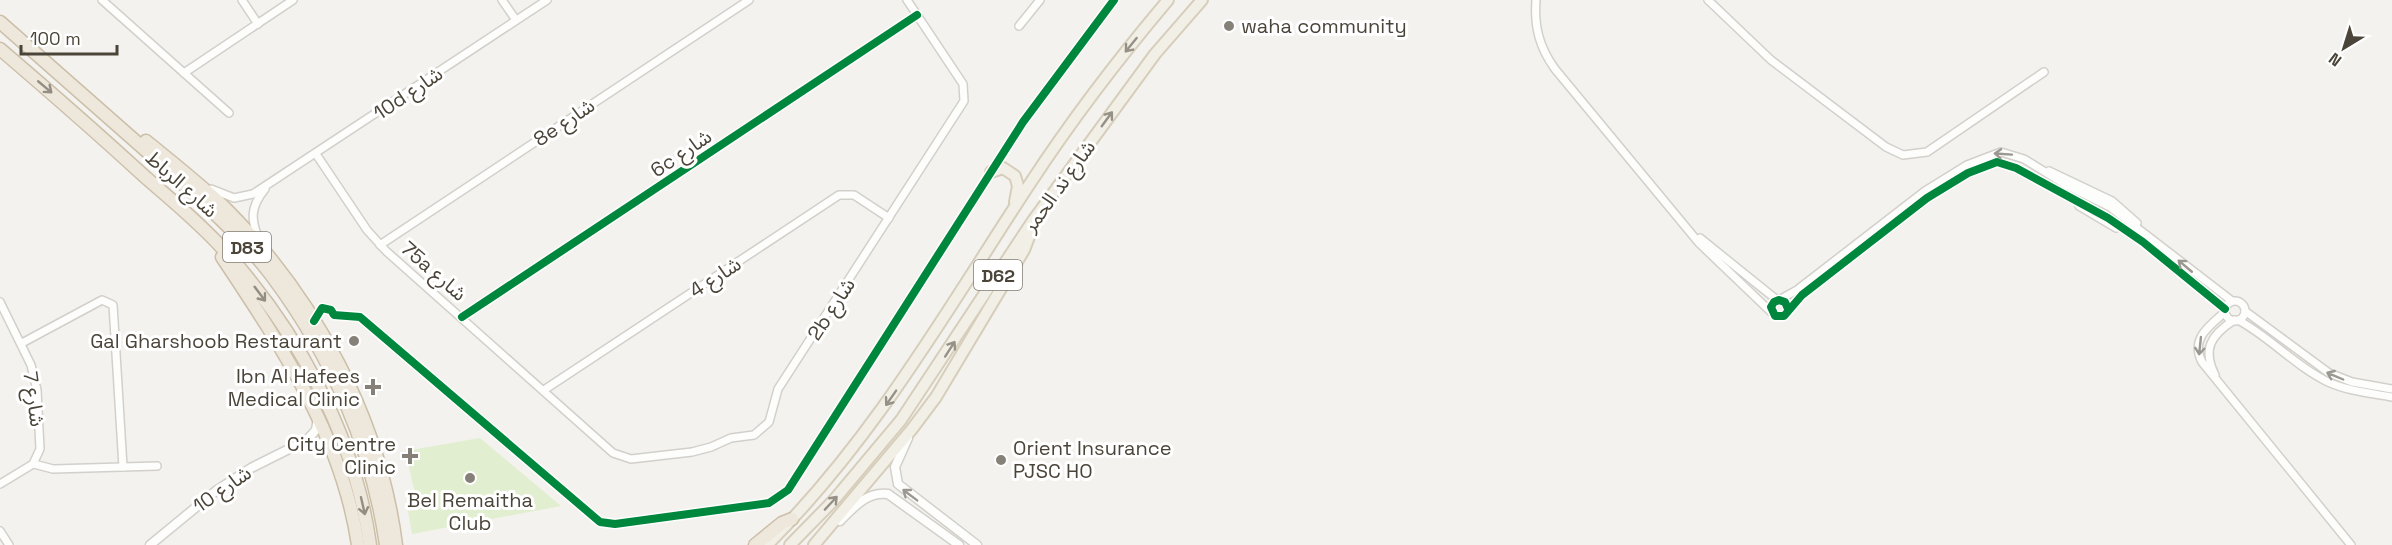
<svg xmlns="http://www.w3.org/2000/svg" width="2392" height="545" font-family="'Space Grotesk','Noto Sans Arabic',sans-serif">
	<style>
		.green { fill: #e1eecf }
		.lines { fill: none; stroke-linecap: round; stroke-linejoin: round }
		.minor-casing { stroke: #d2d0cb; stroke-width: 10 }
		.tertiary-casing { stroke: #d2d0cb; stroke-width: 11 }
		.primary-casing { stroke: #d6cebb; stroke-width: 14 }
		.motorway-casing { stroke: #ccbfa9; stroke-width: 15 }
		.minor { stroke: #fdfdfc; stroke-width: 7 }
		.tertiary { stroke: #fdfdfc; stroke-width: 8 }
		.primary { stroke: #f2efe6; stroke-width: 10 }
		.motorway { stroke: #ede8db; stroke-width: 12 }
		.cycleway-casing { stroke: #fff; stroke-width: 11 }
		.cycleway { stroke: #00873e; stroke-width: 8 }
		.oneway { stroke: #969187 }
		.oneway2 { stroke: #948e82 }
		.oneway3 { stroke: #9b9791 }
		.poi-dot { fill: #868178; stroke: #fff; stroke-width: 2 }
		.labels { text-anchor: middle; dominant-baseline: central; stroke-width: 6; stroke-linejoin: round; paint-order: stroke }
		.shield { fill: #fff; stroke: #817c74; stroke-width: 1.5 }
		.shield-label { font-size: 18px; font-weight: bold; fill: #4b4439 }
		.poi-label { font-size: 20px; fill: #4b4439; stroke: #fff; text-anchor: end }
		.street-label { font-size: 20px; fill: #4b4439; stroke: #fff }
	</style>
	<rect width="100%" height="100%" fill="#f4f2ee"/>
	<!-- green -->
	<polygon class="green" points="480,438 561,506 412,534 408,511 419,510 405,451"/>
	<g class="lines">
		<!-- minor casing -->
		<g class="minor-casing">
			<g id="minor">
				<polyline points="102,0 229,113"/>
				<polyline points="242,0 258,24"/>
				<polyline points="502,0 516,20"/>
				<path d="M 1536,0 C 1534,26 1539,47 1555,69 L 1699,243 L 1771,312"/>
				<polyline points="1708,0 1771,60 1886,147 1903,155 1927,152 2044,72"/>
				<polyline points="1019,26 1040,0"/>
				<polyline points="184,73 293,0"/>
				<polyline points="316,154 367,230 386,251 613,453 631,459 692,452 711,447 731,438 754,435 769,422 778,389 964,101 963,84 907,0"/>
				<polyline points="2049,171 2112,201 2137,223"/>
				<polyline points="211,189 234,198 253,194 547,0"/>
				<polyline points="2079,206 2116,228"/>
				<polyline points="1700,238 1777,300"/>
				<path d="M 259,239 C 250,219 251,206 265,189"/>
				<polyline points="380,245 749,0"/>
				<polyline points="1779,300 1797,290 1925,191 1967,165 2001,152 2024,159 2066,185 2110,207 2232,301"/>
				<circle cx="2235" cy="311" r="10"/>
				<polyline points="0,302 31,365 37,390 40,449 33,464 0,484"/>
				<polyline points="1788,309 1785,302 1779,300 1774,302 1771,307 1775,316 1784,316 1802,295 1927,198 1968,173 1997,162 2016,168 2108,218 2143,242 2225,309"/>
				<polyline points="2245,311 2329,373 2352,382 2392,389"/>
				<path d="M 2225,312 C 2209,326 2190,339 2202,362 L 2351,545"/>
				<polyline points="462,317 917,15"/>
				<polyline points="314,320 322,308 331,310 334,315 360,317 600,522 615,524 769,503 788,490 1023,122 1114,0"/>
				<path d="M 2238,320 C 2270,337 2295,366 2328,382 C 2348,391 2370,393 2392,397"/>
				<polyline points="22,343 102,300 113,305 123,467"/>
				<path d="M 2215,375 C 2202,349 2211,335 2234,320"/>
				<polyline points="544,390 839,195 854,195 889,218"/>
				<polyline points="34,464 53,469 157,466"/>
				<polyline points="0,531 9,545"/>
			</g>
		</g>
		<!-- tertiary casing -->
		<g class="tertiary-casing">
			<g id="tertiary">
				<polyline points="908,438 895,467 898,484 977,545"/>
				<polyline points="301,444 315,444 332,450"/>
				<path d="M 840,521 C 854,507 867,491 888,494 L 959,545"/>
				<polyline points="150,545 217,490 251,468 307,440 316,430 318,418"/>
			</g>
		</g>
		<!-- primary casing -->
		<g class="primary-casing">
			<g id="primary">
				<polyline points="991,172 1003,168 1015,176 1018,186 1015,202"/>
				<path d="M 767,545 C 875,438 948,308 1031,182 C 1073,118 1119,58 1168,0"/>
				<polyline points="790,545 834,500 901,420 1032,222 1155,54 1202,0"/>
				<polyline points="814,545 912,429 936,397 1024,250 1030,234"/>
			</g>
		</g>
		<!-- motorway casing -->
		<g class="motorway-casing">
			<g id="motorway">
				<path d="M 0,22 C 50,66 100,110 150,154 C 192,193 237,230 272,276 C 331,355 372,447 386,545"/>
				<path d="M 0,49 C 48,90 96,132 143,175 C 170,199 199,222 223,249 C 297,330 355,436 370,545"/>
				<path d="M 146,141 C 173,163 201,185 226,209 C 315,298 380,419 396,545"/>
				<path d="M 222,257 C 281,346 342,436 358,545"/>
				<polyline points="755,545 782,523 792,519"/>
			</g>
		</g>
		<!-- minor -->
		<use href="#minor" class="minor"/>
		<!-- tertiary -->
		<use href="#tertiary" class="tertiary"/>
		<!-- primary -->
		<use href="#primary" class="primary"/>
		<!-- motorway -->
		<use href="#motorway" class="motorway"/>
		<!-- cycleway casing -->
		<g class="cycleway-casing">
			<g id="cycleway">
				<polyline points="1788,309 1785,302 1779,300 1774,302 1771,307 1775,316 1784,316 1802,295 1927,198 1968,173 1997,162 2016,168 2108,218 2143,242 2225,309"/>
				<polyline points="462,317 917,15"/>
				<polyline points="314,321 322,308 331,310 334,315 360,317 600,522 615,524 769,503 788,490 1023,122 1114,0"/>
			</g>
		</g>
		<!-- cycleway -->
		<use href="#cycleway" class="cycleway"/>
	</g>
	<!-- one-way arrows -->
	<defs><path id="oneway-shaft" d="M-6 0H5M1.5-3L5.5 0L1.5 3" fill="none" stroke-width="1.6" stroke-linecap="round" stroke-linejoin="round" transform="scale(1.5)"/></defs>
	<g class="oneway">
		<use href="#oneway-shaft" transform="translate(1131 45) rotate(129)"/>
		<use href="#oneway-shaft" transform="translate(1107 119) rotate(-54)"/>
		<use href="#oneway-shaft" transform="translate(950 349) rotate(-57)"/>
		<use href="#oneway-shaft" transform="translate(891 398) rotate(125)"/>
		<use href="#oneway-shaft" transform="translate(831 503) rotate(-47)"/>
	</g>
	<g class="oneway2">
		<use href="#oneway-shaft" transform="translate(45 87) rotate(40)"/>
		<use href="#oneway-shaft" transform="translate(260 294) rotate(53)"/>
		<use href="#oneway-shaft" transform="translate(363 506) rotate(77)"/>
	</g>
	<g class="oneway3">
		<use href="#oneway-shaft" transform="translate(2003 154) rotate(-176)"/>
		<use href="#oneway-shaft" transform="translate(2185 266) rotate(-140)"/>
		<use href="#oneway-shaft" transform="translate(2200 346) rotate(96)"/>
		<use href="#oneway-shaft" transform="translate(2335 376) rotate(-157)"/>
		<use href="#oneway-shaft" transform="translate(910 495) rotate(-143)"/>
	</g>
	<!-- markers -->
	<g class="poi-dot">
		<circle cx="1229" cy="26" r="6"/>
		<circle cx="354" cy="341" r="6"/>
		<path d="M370 378h6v6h6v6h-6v6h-6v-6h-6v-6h6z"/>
		<path d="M407 447h6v6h6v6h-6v6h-6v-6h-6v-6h6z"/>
		<circle cx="1001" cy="460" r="6"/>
		<circle cx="470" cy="478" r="6"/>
	</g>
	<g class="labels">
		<!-- shield labels -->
		<g class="shield">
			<rect x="223" y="232" width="48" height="30" rx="4.5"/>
			<rect x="974" y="260" width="48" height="30" rx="4.5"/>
		</g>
		<g class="shield-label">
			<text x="247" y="247">D83</text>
			<text x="998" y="275">D62</text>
		</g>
		<!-- poi labels -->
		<g class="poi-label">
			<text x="1241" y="26" text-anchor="start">waha community</text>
			<text x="342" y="341">Gal Gharshoob Restaurant</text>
			<text x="360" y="376">Ibn Al Hafees<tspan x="360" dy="23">Medical Clinic</tspan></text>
			<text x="396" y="444">City Centre<tspan x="396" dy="23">Clinic</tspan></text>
			<text x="1013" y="448" text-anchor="start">Orient Insurance<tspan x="1013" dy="23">PJSC HO</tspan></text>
			<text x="470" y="500" text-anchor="middle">Bel Remaitha<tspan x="470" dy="23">Club</tspan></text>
		</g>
		<!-- street labels -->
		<g class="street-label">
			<text transform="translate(408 93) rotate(-34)">10d شارع</text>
			<text transform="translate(564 122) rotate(-34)">8e شارع</text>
			<text transform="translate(681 153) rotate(-34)">6c شارع</text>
			<text transform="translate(182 184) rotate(42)">شارع الرباط</text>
			<text transform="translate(1059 186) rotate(-54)">شارع ند الحمر</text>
			<text transform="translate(434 271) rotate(41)">75a شارع</text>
			<text transform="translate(715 277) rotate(-33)">شارع 4</text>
			<text transform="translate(831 309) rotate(-57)">2b شارع</text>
			<text transform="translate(34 399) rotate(82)">شارع 7</text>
			<text transform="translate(222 489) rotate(-35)">شارع 10</text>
		</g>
	</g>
	<!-- north arrow -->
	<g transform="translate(2344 48) rotate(218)" stroke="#ffffff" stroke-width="4.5" paint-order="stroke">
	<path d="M0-4.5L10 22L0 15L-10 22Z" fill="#4b4439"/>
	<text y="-9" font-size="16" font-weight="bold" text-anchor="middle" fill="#4b4439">N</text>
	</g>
	<!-- scale -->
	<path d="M21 45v9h96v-9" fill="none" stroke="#4b4439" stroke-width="3"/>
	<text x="30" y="45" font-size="18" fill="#4b4439" stroke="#ffffff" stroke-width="4.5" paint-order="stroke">100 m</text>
</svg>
